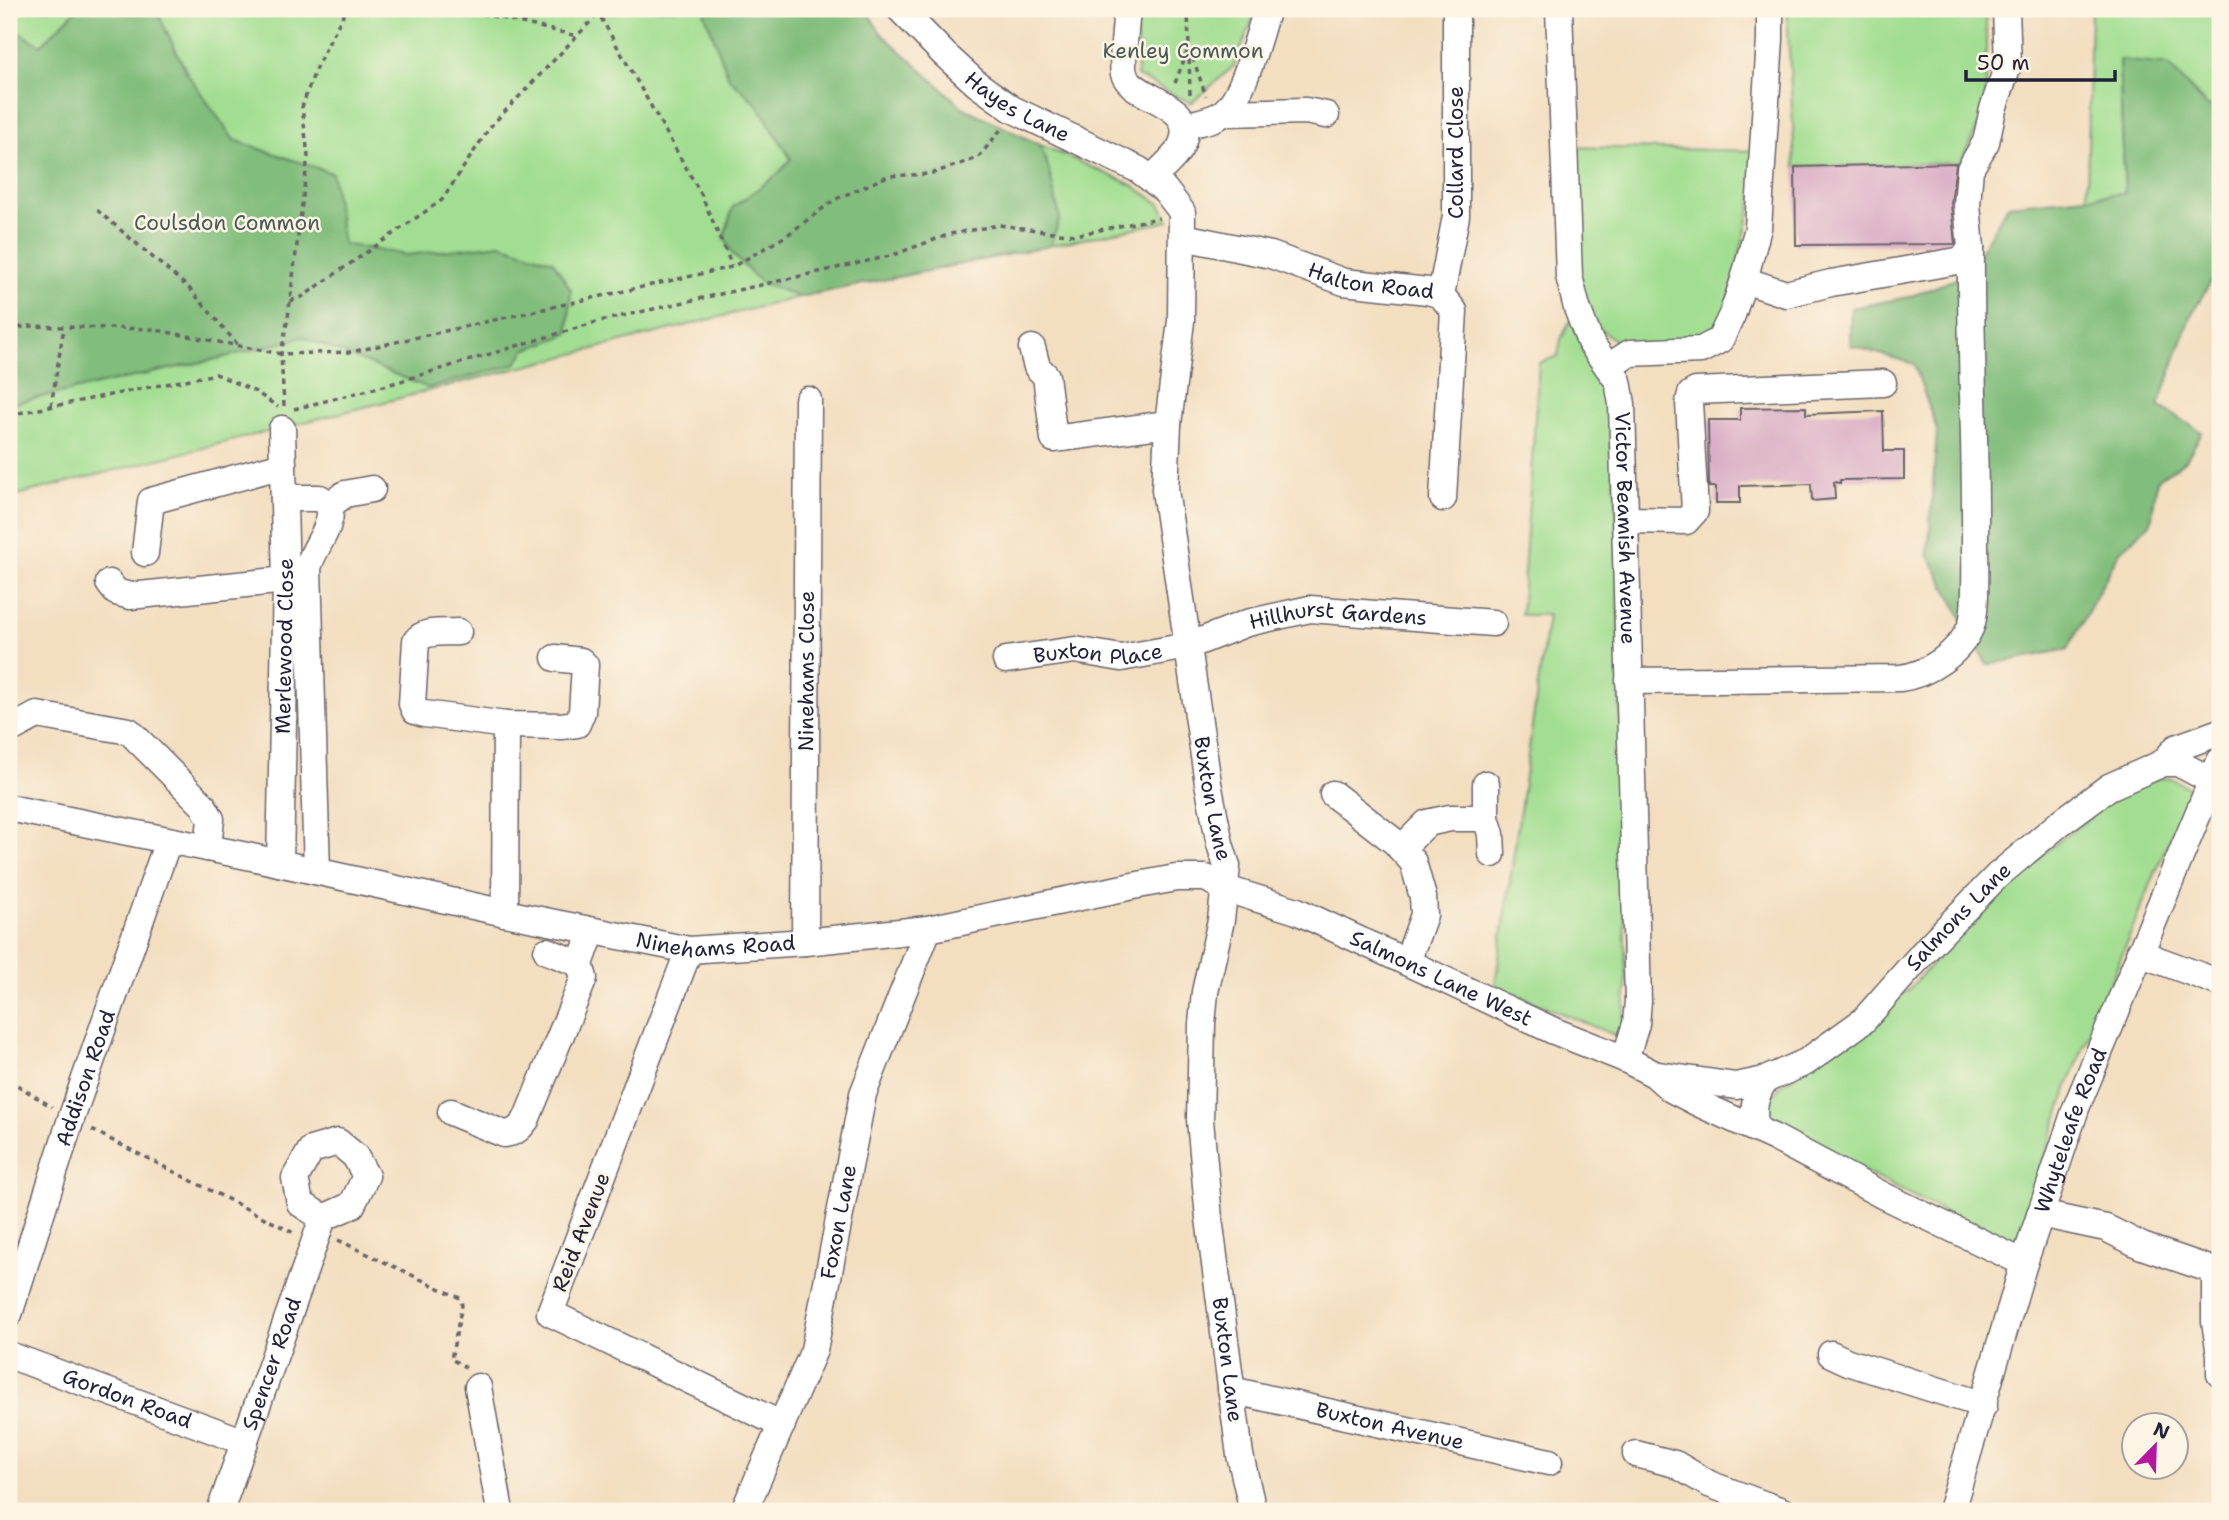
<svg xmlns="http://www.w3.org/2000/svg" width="2229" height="1520" font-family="'Shantell Sans',sans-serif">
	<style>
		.green { fill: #a2de91; stroke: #628066; stroke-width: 2 }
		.forest { fill: #81bd7b; stroke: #52705b; stroke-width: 2 }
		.building { fill: #daadc6 }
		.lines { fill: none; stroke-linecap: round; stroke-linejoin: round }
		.minor-casing { stroke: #6b646a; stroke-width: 29 }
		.path { stroke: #6b646a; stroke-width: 3.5; stroke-dasharray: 5 5; stroke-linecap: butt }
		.minor { stroke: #fff; stroke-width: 26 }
		.labels { text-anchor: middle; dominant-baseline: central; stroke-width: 5; stroke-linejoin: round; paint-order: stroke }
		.park-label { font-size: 21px; fill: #485a55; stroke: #fcf5e5 }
		.street-label { font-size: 21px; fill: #22223b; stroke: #fcf5e5 }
	</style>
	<rect width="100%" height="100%" fill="#fcf5e5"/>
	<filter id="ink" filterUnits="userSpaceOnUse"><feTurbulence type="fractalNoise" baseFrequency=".0143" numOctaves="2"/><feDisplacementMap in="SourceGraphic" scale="14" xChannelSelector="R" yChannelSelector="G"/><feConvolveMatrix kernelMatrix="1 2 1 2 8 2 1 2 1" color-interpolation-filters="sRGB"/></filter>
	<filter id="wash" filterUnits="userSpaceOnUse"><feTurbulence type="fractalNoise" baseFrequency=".00686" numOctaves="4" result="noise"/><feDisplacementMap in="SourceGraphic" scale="28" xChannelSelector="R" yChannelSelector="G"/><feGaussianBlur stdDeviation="1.57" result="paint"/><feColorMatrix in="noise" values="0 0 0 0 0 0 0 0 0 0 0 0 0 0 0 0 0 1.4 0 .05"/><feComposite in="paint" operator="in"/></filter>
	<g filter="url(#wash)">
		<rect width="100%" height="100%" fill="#f3dec0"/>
		<!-- green -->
		<g class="green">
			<polygon points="9,9 865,9 881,33 962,107 1002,128 1132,185 1160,204 1169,221 799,297 9,497"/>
			<polygon points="1137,9 1257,9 1234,66 1191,103 1137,76"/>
			<polygon points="1787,9 1986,9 1986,110 1960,163 1795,167"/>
			<polygon points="2091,9 2220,9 2220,107 2207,107 2168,65 2119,61 2125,193 2087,197"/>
			<polygon points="1564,147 1764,151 1720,340 1630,353 1578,310 1608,398 1616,498 1626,990 1622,1038 1495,986 1548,615 1521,615 1539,363 1558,356 1561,339 1577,308"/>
			<polygon points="2158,778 2173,779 2190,789 2069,1083 2015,1247 1771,1125 1764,1114 1769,1100 1783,1084 1908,990 1982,909 2055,844 2116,797"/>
		</g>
		<!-- forest -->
		<g class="forest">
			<polygon points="77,9 152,9 158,14 187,73 234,140 332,173 343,244 407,255 501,244 553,261 571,290 568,334 525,350 516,364 428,388 303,337 221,358 9,404 9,27 41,45"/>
			<polygon points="703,9 865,9 881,33 962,107 1040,145 1048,166 1060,218 1050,246 799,297 760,282 733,255 724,237 733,207 778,174 791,159 757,104 729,78"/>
			<polygon points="2119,60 2168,65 2207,106 2220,107 2220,272 2216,273 2190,317 2159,406 2202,432 2186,460 2157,480 2151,523 2120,551 2068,649 1987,665 1928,554 1937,430 1914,364 1850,345 1851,308 1909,297 1966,275 2008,205 2125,193"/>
		</g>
		<g id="blocks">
			<!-- building -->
			<g class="building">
				<polygon points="1956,163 1951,204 1955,244 1796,245 1795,167"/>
				<polygon points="1806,407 1806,414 1883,411 1884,451 1904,451 1904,479 1840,480 1840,483 1834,482 1835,499 1812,501 1811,484 1740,486 1740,503 1716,503 1716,487 1709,487 1708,420 1740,420 1740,408"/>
			</g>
		</g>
	</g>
	<g filter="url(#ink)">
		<use href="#blocks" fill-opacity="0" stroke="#6b646a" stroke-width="2"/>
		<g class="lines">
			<!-- minor casing -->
			<g class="minor-casing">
				<g id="minor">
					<path id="s1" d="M 900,9 L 944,54 L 977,84 L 1012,109 L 1139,170 L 1165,190 L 1182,212 L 1181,321 L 1168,424 L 1165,490 L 1208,783 L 1220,844 L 1227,866 L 1221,920 L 1205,992 L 1202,1024 L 1200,1120 L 1209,1218 L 1240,1455 L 1253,1511"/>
					<path d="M 1127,9 C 1126,22 1121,64 1124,74 C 1135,101 1196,102 1183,141 C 1179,155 1162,168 1152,178"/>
					<path id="s2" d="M 1559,9 L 1569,276 L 1577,308 L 1590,342 L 1618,381 L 1622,404 L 1638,1001 L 1636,1024 L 1625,1059"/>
					<polyline points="1224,113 1306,111 1326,115"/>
					<path d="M 1184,126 C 1197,122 1215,121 1225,111 C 1245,93 1258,36 1267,9"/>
					<path id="s3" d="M 1183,237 L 1271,255 L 1344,282 L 1428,291 L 1441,295 L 1454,311 L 1443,498"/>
					<polyline points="1744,280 1786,294 1831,283 1963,260 1971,248 1967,205 1970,169 1986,142 1993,109 2008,65 2006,9"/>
					<path id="s4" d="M 1441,295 L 1456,216 L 1456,9"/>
					<polyline points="1032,348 1037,367 1046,376 1054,439 1168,424"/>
					<polyline points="1608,367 1630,353 1701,350 1720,340 1732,315 1744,280 1758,228 1770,39 1770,9"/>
					<path d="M 284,498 L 320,498 L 330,505 C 333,529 314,545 308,568 L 317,871"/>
					<polyline points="330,505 345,494 372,489"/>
					<polyline points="1626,520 1686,521 1695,511 1689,402 1691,394 1696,391 1883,383"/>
					<polyline points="145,553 151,501 283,465"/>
					<polyline points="109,583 116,592 130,596 286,580"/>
					<path d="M 458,632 C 445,633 425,629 416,641 L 412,704 L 415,711 L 424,714 L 506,725 L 561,726 L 577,724 L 582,712 L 585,665 L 581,661 L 555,658"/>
					<path id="s5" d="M 1006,660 L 1075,650 L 1121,658 L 1188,646 L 1247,623 L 1310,609 L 1493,623"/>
					<path d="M 1629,681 L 1900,678 C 1927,675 1960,653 1971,626 C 1977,610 1975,561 1975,541 C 1976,444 1970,346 1971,248"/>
					<polyline points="9,730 37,715 129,731 203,805 211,819 208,848"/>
					<polyline points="2163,763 2176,748 2220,732"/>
					<polyline points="1486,784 1486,818 1491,834 1492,854"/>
					<polyline points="1333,794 1395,842 1413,862 1423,897 1424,915 1407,962"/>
					<path id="s6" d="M 9,808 L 247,856 L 505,913 L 689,950 L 805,942 L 928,929 L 1133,886 L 1176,878 L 1206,878 L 1226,889 L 1297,911 L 1554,1031 L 1625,1059 L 1654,1074 L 1671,1089 L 1700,1104 L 1775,1138 L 1884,1196 L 2024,1263"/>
					<polyline points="1401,849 1427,823 1450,818 1486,818"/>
					<path id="s7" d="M 280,863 L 286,580 L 282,429"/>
					<polyline points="505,913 506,725"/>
					<path id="s8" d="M 805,942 L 808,400"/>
					<polyline points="689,950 550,1313 782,1425"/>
					<polyline points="547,951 580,964"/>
					<polyline points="2139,953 2220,983"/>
					<path id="s9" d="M 1659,1075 L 1736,1086 L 1765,1080 L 1806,1062 L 1863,1021 L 1930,945 L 1997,876 L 2060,823 L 2109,787 L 2163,763 L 2178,763 L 2212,781"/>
					<path d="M 451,1112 L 504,1134 C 516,1133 520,1128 526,1120 L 584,978 L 580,964 L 592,931"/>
					<path d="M 1756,1129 C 1752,1111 1754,1096 1765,1080"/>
					<polyline points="2040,1214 2106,1228 2142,1246 2215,1271 2215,1321 2220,1355 2220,1374"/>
					<path id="s10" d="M 9,1314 L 71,1119 L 168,841"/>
					<polyline points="1831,1354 1848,1362 1984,1405"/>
					<path id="s11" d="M 9,1355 L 245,1442"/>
					<polyline points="478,1387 500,1511"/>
					<path id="s12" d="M 1231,1390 L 1549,1462"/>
					<polyline points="1636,1454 1675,1464 1709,1484 1782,1511"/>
					<path id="s13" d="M 220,1511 L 323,1218 L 352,1205 L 366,1176 L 355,1156 L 338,1142 L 311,1150 L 295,1178 L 300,1203 L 323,1218"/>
					<path id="s14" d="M 744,1511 L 814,1350 L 863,1094 L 928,929"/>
					<path id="s15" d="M 1951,1511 L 2024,1263 L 2076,1108 L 2220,761"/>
				</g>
			</g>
			<!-- path -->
			<g class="path">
				<polyline points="462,9 577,36"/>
				<polyline points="596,9 701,194 732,266"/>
				<polyline points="1188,9 1190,94"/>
				<polyline points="9,59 17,9"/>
				<polyline points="1175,83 1189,47 1206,96"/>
				<polyline points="97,210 190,289 237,344"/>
				<polyline points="290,301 302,297 442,200 490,127 598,14"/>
				<polyline points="9,330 27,326 151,329 281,354 351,352 732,267 786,236 834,200 888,176 930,174 978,158 1002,128"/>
				<polyline points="51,406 64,327"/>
				<polyline points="284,406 281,354 288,317 308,156 302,107 316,68 346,9"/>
				<polyline points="294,409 384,386 600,321 890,256 950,234 999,225 1075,235 1159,218"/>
				<polyline points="9,415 216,374 256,392 278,407"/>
				<polyline points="9,1080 52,1107"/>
				<polyline points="92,1130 294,1233"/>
				<polyline points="338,1240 460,1298 462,1305 451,1359 467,1368"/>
			</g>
			<!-- minor -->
			<use href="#minor" class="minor"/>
		</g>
	</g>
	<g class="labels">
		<!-- park labels -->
		<g class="park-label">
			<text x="1183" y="51">Kenley Common</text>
			<text x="227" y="223">Coulsdon Common</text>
		</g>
		<!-- street labels -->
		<g class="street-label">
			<text stroke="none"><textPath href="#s1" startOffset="154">Hayes Lane</textPath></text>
			<text stroke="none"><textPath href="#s4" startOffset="144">Collard Close</textPath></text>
			<text stroke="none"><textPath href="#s3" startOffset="194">Halton Road</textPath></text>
			<text stroke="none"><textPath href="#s2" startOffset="532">Victor Beamish Avenue</textPath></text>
			<text stroke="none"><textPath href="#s5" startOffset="340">Hillhurst Gardens</textPath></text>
			<text stroke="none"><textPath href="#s7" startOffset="217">Merlewood Close</textPath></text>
			<text stroke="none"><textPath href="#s5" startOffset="93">Buxton Place</textPath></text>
			<text stroke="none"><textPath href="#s8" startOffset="271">Ninehams Close</textPath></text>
			<text stroke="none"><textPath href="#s1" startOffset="943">Buxton Lane</textPath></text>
			<text stroke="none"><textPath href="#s9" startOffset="364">Salmons Lane</textPath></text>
			<text stroke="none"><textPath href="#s6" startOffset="721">Ninehams Road</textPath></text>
			<text stroke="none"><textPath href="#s6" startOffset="1474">Salmons Lane West</textPath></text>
			<text stroke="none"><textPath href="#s10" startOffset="248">Addison Road</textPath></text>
			<text stroke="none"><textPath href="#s15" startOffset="399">Whyteleafe Road</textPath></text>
			<text stroke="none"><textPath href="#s14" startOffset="306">Foxon Lane</textPath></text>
			<text transform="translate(581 1232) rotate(-69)">Reid Avenue</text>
			<text stroke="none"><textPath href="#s1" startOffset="1510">Buxton Lane</textPath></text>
			<text stroke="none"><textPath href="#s13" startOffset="156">Spencer Road</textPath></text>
			<text stroke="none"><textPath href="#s11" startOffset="126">Gordon Road</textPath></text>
			<text stroke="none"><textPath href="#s12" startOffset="163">Buxton Avenue</textPath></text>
		</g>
	</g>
	<!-- margin -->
	<rect width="2229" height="1520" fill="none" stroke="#fcf5e5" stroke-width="35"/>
	<!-- north arrow -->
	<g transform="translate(2155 1446) rotate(23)"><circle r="33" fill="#fcf5e5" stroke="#a5a1a1" stroke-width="2"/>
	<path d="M0-5L12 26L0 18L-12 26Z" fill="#b5179e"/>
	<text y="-10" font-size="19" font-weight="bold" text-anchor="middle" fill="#22223b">N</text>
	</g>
	<!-- scale -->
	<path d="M1966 70v10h149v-10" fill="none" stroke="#22223b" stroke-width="3.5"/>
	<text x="1977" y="70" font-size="21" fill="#22223b" stroke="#fcf5e5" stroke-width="5" paint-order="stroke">50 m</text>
</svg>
